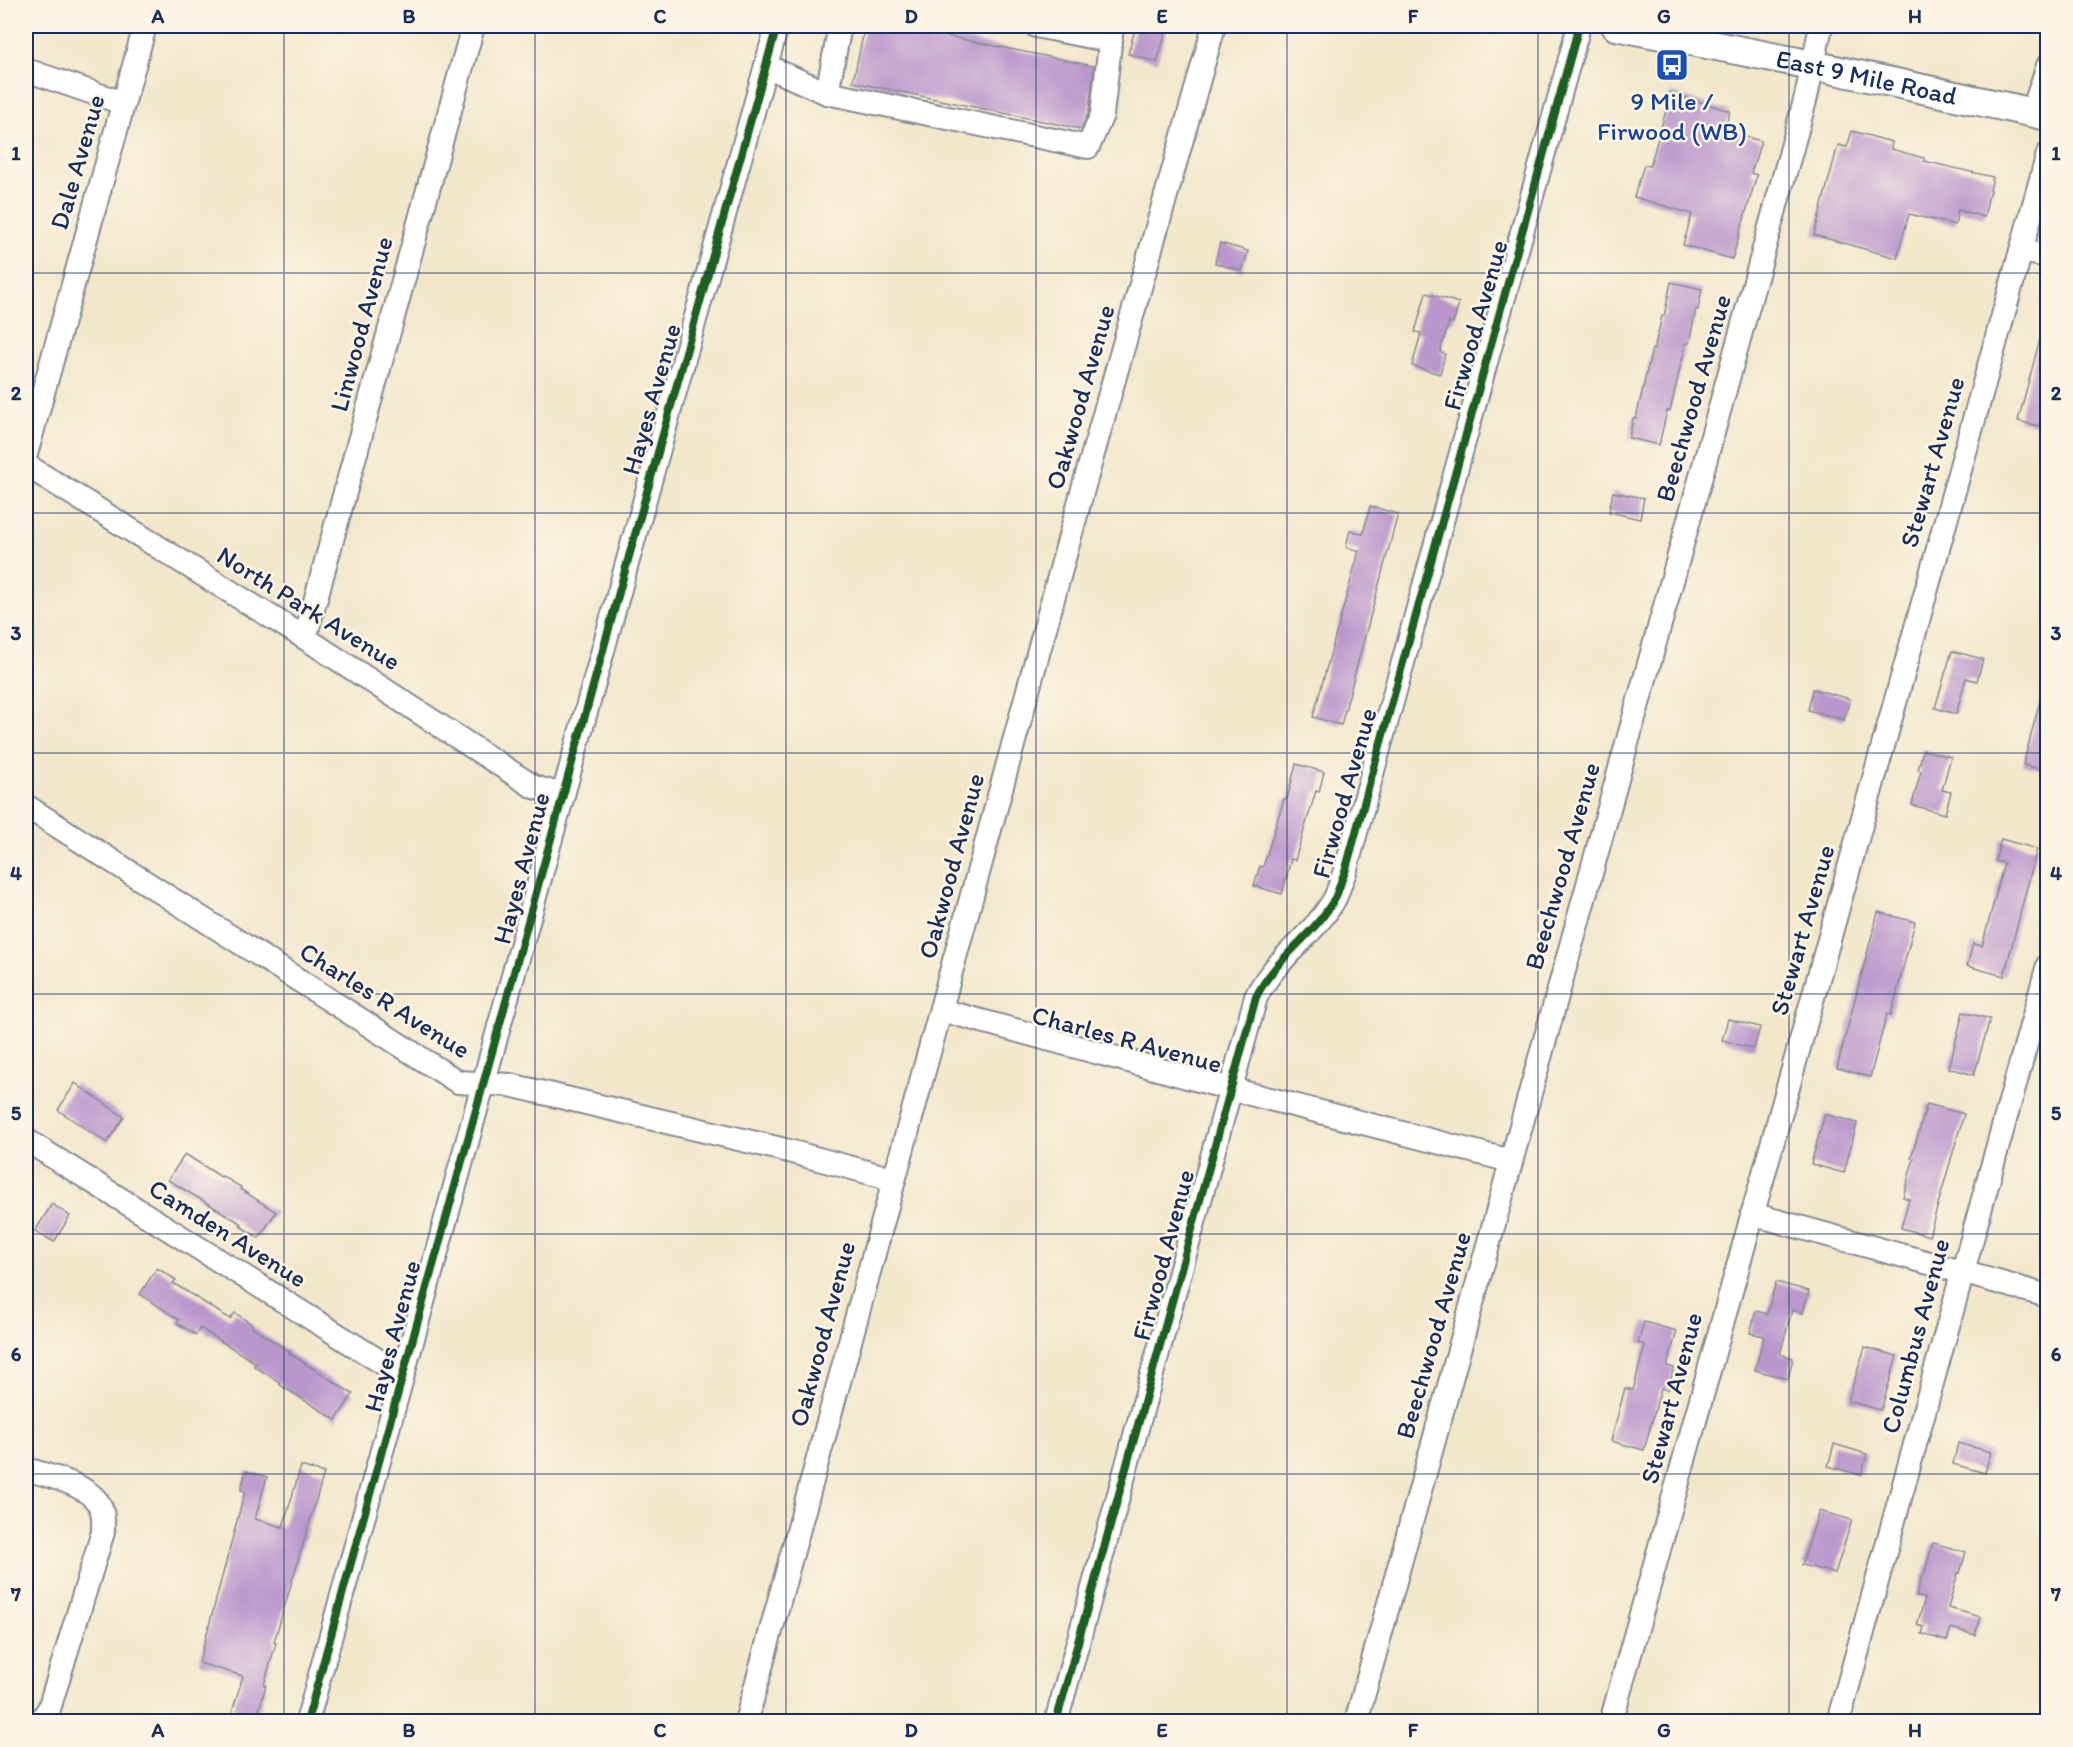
<svg xmlns="http://www.w3.org/2000/svg" width="2073" height="1747" font-family="Itim,sans-serif">
	<style>
		.building { fill: #b996cc }
		.lines { fill: none; stroke-linecap: round; stroke-linejoin: round }
		.minor-casing { stroke: #868b94; stroke-width: 26 }
		.major-casing { stroke: #868b94; stroke-width: 32 }
		.minor { stroke: #fff; stroke-width: 22 }
		.major { stroke: #fff; stroke-width: 28 }
		.cycleway-casing { stroke: #fcf5e5; stroke-width: 11 }
		.cycleway { stroke: #1b5e20; stroke-width: 8 }
		.grid { fill: none; stroke: #1b2f5e; stroke-width: 1.5; stroke-opacity: 0.55 }
		.labels { text-anchor: middle; dominant-baseline: central; stroke-width: 5; stroke-linejoin: round; paint-order: stroke }
		.street-label { font-size: 26px; fill: #1b2f5e; stroke: #fcf5e5 }
		.transit-label { font-size: 26px; fill: #164399; stroke: #fcf5e5 }
		.neatline { fill: none; stroke: #1b2f5e; stroke-width: 2 }
		.grid-label { font-size: 20px; text-anchor: middle; font-weight: bold; fill: #1b2f5e }
	</style>
	<rect width="100%" height="100%" fill="#fcf5e5"/>
	<filter id="ink" filterUnits="userSpaceOnUse"><feTurbulence type="fractalNoise" baseFrequency=".0167" numOctaves="2"/><feDisplacementMap in="SourceGraphic" scale="12" xChannelSelector="R" yChannelSelector="G"/><feConvolveMatrix kernelMatrix="1 2 1 2 8 2 1 2 1" color-interpolation-filters="sRGB"/></filter>
	<filter id="wash" filterUnits="userSpaceOnUse"><feTurbulence type="fractalNoise" baseFrequency=".008" numOctaves="4" result="noise"/><feDisplacementMap in="SourceGraphic" scale="24" xChannelSelector="R" yChannelSelector="G"/><feGaussianBlur stdDeviation="1.35" result="paint"/><feColorMatrix in="noise" values="0 0 0 0 0 0 0 0 0 0 0 0 0 0 0 0 0 1.4 0 .05"/><feComposite in="paint" operator="in"/></filter>
	<g filter="url(#wash)">
		<rect width="100%" height="100%" fill="#f2e7cb"/>
		<g id="blocks">
			<!-- building -->
			<g class="building">
				<polygon points="865,26 897,26 1094,66 1089,111 1081,129 853,82"/>
				<polygon points="1136,26 1168,26 1157,62 1128,54"/>
				<polygon points="1671,93 1730,111 1724,131 1761,141 1751,173 1757,175 1732,259 1683,245 1692,214 1634,197 1644,165 1650,166"/>
				<polygon points="1852,131 1892,142 1891,149 1924,158 1924,161 1993,177 1984,217 1958,210 1955,225 1909,214 1897,258 1814,235 1838,145 1847,147"/>
				<polygon points="1220,243 1248,251 1242,271 1215,263"/>
				<polygon points="1671,282 1702,289 1698,310 1696,309 1689,343 1686,343 1670,411 1667,411 1659,445 1629,438 1633,418 1636,418 1652,349 1654,350 1662,316 1664,316"/>
				<polygon points="1426,293 1459,303 1453,323 1449,322 1440,352 1445,354 1440,374 1412,366 1421,333 1415,332"/>
				<polygon points="2043,328 2048,329 2048,395 2039,426 2018,421"/>
				<polygon points="1613,492 1644,498 1640,519 1609,512"/>
				<polygon points="1370,506 1398,514 1341,725 1313,717 1359,551 1346,547 1350,530 1363,534"/>
				<polygon points="1952,651 1983,659 1977,681 1966,678 1956,714 1935,708"/>
				<polygon points="1813,689 1850,699 1844,720 1808,710"/>
				<polygon points="2043,690 2048,690 2048,771 2023,765"/>
				<polygon points="1923,750 1951,757 1942,790 1951,792 1945,814 1912,805 1921,771 1918,770"/>
				<polygon points="1296,764 1324,772 1319,792 1316,791 1295,860 1291,859 1282,894 1254,886 1260,866 1263,867 1284,799 1287,799"/>
				<polygon points="2001,839 2037,849 2004,976 1967,966 1973,944 1982,946 1991,913 2004,863 1995,861"/>
				<polygon points="1878,912 1915,922 1891,1015 1887,1014 1870,1077 1837,1068"/>
				<polygon points="1963,1012 1990,1019 1974,1075 1949,1068"/>
				<polygon points="1728,1019 1760,1027 1754,1049 1722,1040"/>
				<polygon points="75,1083 124,1117 107,1143 58,1110"/>
				<polygon points="1927,1104 1964,1114 1929,1236 1901,1228 1909,1199 1903,1197 1914,1158 1911,1158"/>
				<polygon points="1825,1114 1857,1123 1844,1173 1811,1164"/>
				<polygon points="185,1154 221,1177 222,1176 241,1187 240,1189 276,1212 259,1238 240,1226 242,1224 168,1180"/>
				<polygon points="52,1204 70,1216 54,1242 35,1231"/>
				<polygon points="157,1268 176,1280 173,1283 230,1319 235,1313 253,1325 252,1327 290,1352 289,1353 353,1394 336,1420 280,1385 281,1383 254,1366 256,1363 200,1328 196,1335 177,1323 179,1320 140,1294"/>
				<polygon points="1776,1282 1809,1291 1803,1313 1792,1310 1780,1354 1793,1358 1788,1379 1755,1370 1764,1336 1750,1333 1756,1311 1767,1314"/>
				<polygon points="1644,1322 1677,1331 1667,1366 1674,1368 1668,1390 1661,1388 1644,1450 1611,1441 1625,1388 1633,1390 1645,1345 1638,1343"/>
				<polygon points="1865,1347 1897,1356 1881,1410 1848,1401"/>
				<polygon points="1958,1443 1991,1452 1985,1473 1953,1464"/>
				<polygon points="1834,1444 1867,1454 1861,1475 1828,1466"/>
				<polygon points="301,1466 324,1473 274,1642 276,1643 264,1685 266,1685 256,1722 229,1722 243,1676 199,1663 245,1491 241,1490 246,1471 267,1477 255,1519 283,1527"/>
				<polygon points="1819,1511 1852,1520 1835,1573 1802,1565"/>
				<polygon points="1933,1543 1966,1552 1960,1573 1958,1573 1948,1608 1981,1617 1975,1635 1951,1628 1947,1641 1922,1634 1924,1627 1917,1625 1925,1598 1916,1596 1922,1575 1924,1575"/>
			</g>
		</g>
	</g>
	<g filter="url(#ink)">
		<use href="#blocks" fill-opacity="0" stroke="#868b94" stroke-width="1.5"/>
		<g class="lines">
			<!-- minor casing -->
			<g class="minor-casing">
				<g id="minor">
					<polyline points="840,26 827,93 1088,147 1102,115 1112,26"/>
					<polyline points="1036,26 1111,41"/>
					<polyline points="766,66 827,93"/>
					<polyline points="26,70 123,103"/>
					<polyline points="2032,113 2048,66"/>
					<polyline points="2021,251 2048,256"/>
					<polyline points="26,454 145,26"/>
					<polyline points="26,465 305,638 534,787 563,795"/>
					<polyline points="305,638 473,26"/>
					<polyline points="26,806 458,1082 510,1085 781,1149 893,1179"/>
					<polyline points="941,1010 1231,1089 1511,1161"/>
					<polyline points="26,1140 381,1362 404,1368"/>
					<polyline points="1752,1214 2048,1296"/>
					<path d="M 26,1469 C 48,1476 91,1484 101,1508 C 104,1515 103,1524 103,1532 L 49,1709 L 43,1717 L 36,1722"/>
					<polyline points="307,1722 621,585 777,26"/>
					<polyline points="746,1722 1083,489 1214,26"/>
					<path d="M 1056,1722 L 1256,997 C 1275,958 1315,935 1335,898 C 1339,890 1341,880 1345,872 L 1579,26"/>
					<polyline points="1356,1722 1806,97 1821,26"/>
					<polyline points="1611,1722 2048,154"/>
					<polyline points="1838,1722 2048,965"/>
				</g>
			</g>
			<!-- major casing -->
			<g class="major-casing">
				<g id="major">
					<path id="s1" d="M 1616,26 L 1812,65 L 2048,116"/>
				</g>
			</g>
			<!-- minor -->
			<use href="#minor" class="minor"/>
			<!-- major -->
			<use href="#major" class="major"/>
			<!-- cycleway casing -->
			<g class="cycleway-casing">
				<g id="cycleway">
					<polyline points="307,1722 621,585 777,26"/>
					<path d="M 1056,1722 L 1256,997 C 1275,958 1315,935 1335,898 C 1339,890 1341,880 1345,872 L 1579,26"/>
				</g>
			</g>
			<!-- cycleway -->
			<use href="#cycleway" class="cycleway"/>
		</g>
	</g>
	<!-- grid -->
	<path class="grid" d="M 284,26 L 284,1722M 535,26 L 535,1722M 786,26 L 786,1722M 1036,26 L 1036,1722M 1287,26 L 1287,1722M 1538,26 L 1538,1722M 1789,26 L 1789,1722M 26,273 L 2048,273M 26,513 L 2048,513M 26,753 L 2048,753M 26,994 L 2048,994M 26,1234 L 2048,1234M 26,1474 L 2048,1474"/>
	<!-- icons -->
	<defs>
		<g id="bus-square" transform="scale(1.725)"><rect x="-9" y="-9" width="18" height="18" rx="4" fill="#1a4fb4" stroke="#fcf5e5"/><path d="M-5-6H5V4H4V6H2V4H-2V6H-4V4H-5ZM-3.5-4V0h7V-4ZM-3.5 1.2v1.5H-2V1.2ZM2 1.2v1.5H3.5V1.2Z" fill="#fff"/></g>
	</defs>
	<g fill-rule="evenodd">
		<use href="#bus-square" x="1672" y="65"/>
	</g>
	<g class="labels">
		<!-- street labels -->
		<g class="street-label">
			<text stroke="none"><textPath href="#s1" startOffset="256">East 9 Mile Road</textPath></text>
			<text transform="translate(77 162) rotate(-74)">Dale Avenue</text>
			<text transform="translate(361 324) rotate(-75)">Linwood Avenue</text>
			<text transform="translate(1475 325) rotate(-74)">Firwood Avenue</text>
			<text transform="translate(1080 397) rotate(-74)">Oakwood Avenue</text>
			<text transform="translate(1693 398) rotate(-74)">Beechwood Avenue</text>
			<text transform="translate(651 399) rotate(-74)">Hayes Avenue</text>
			<text transform="translate(1932 462) rotate(-74)">Stewart Avenue</text>
			<text transform="translate(309 608) rotate(32)">North Park Avenue</text>
			<text transform="translate(1344 793) rotate(-74)">Firwood Avenue</text>
			<text transform="translate(951 866) rotate(-75)">Oakwood Avenue</text>
			<text transform="translate(1562 866) rotate(-74)">Beechwood Avenue</text>
			<text transform="translate(521 868) rotate(-75)">Hayes Avenue</text>
			<text transform="translate(1802 930) rotate(-74)">Stewart Avenue</text>
			<text transform="translate(385 1000) rotate(32)">Charles R Avenue</text>
			<text transform="translate(1127 1039) rotate(15)">Charles R Avenue</text>
			<text transform="translate(228 1233) rotate(32)">Camden Avenue</text>
			<text transform="translate(1163 1255) rotate(-75)">Firwood Avenue</text>
			<text transform="translate(822 1334) rotate(-75)">Oakwood Avenue</text>
			<text transform="translate(1433 1335) rotate(-74)">Beechwood Avenue</text>
			<text transform="translate(392 1336) rotate(-75)">Hayes Avenue</text>
			<text transform="translate(1915 1336) rotate(-75)">Columbus Avenue</text>
			<text transform="translate(1671 1398) rotate(-75)">Stewart Avenue</text>
		</g>
		<!-- transit labels -->
		<g class="transit-label">
			<text x="1672" y="101">9 Mile /<tspan x="1672" dy="30">Firwood (WB)</tspan></text>
		</g>
	</g>
	<!-- margin -->
	<rect width="2073" height="1747" fill="none" stroke="#fcf5e5" stroke-width="66"/>
	<rect x="33" y="33" width="2007" height="1681" class="neatline"/>
	<g class="grid-label">
		<text x="158" y="23">A</text>
		<text x="409" y="23">B</text>
		<text x="660" y="23">C</text>
		<text x="911" y="23">D</text>
		<text x="1162" y="23">E</text>
		<text x="1413" y="23">F</text>
		<text x="1664" y="23">G</text>
		<text x="1915" y="23">H</text>
		<text x="16" y="160">1</text>
		<text x="2056" y="160">1</text>
		<text x="16" y="400">2</text>
		<text x="2056" y="400">2</text>
		<text x="16" y="640">3</text>
		<text x="2056" y="640">3</text>
		<text x="16" y="880">4</text>
		<text x="2056" y="880">4</text>
		<text x="16" y="1120">5</text>
		<text x="2056" y="1120">5</text>
		<text x="16" y="1361">6</text>
		<text x="2056" y="1361">6</text>
		<text x="16" y="1601">7</text>
		<text x="2056" y="1601">7</text>
		<text x="158" y="1737">A</text>
		<text x="409" y="1737">B</text>
		<text x="660" y="1737">C</text>
		<text x="911" y="1737">D</text>
		<text x="1162" y="1737">E</text>
		<text x="1413" y="1737">F</text>
		<text x="1664" y="1737">G</text>
		<text x="1915" y="1737">H</text>
	</g>
</svg>
